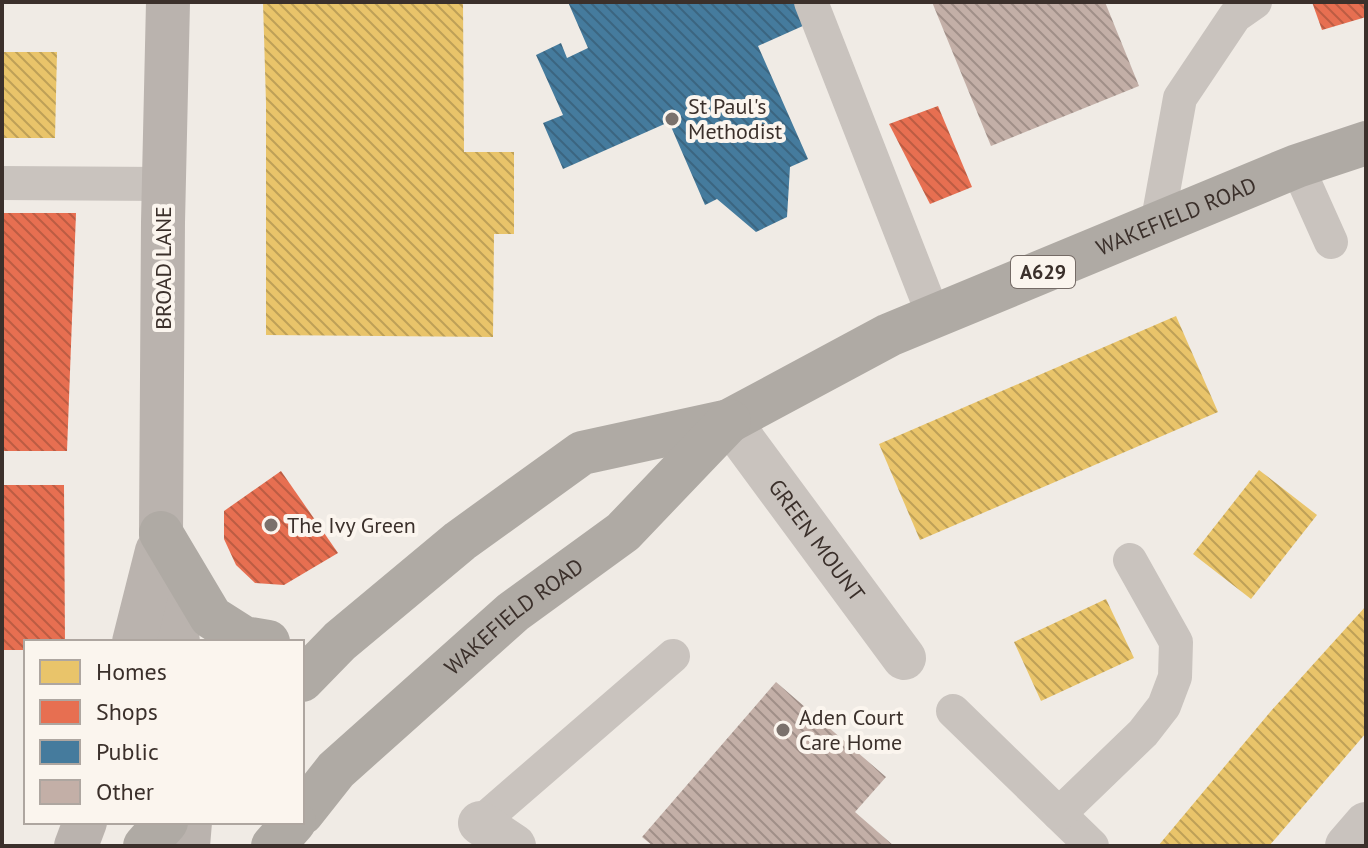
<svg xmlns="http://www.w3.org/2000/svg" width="1368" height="848" font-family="'PT Sans',sans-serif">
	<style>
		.homes { fill: url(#homes-back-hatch) }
		.shops { fill: url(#shops-back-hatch) }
		.public { fill: url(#public-back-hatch) }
		.building { fill: url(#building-back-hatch) }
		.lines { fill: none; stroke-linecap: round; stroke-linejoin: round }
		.lane { stroke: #c9c3be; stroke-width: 34 }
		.street { stroke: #c9c3be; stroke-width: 44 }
		.secondary { stroke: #bab3ae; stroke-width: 44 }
		.highway { stroke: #afaaa4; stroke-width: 44 }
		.poi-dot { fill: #7a716c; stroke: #fbf5ee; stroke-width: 3 }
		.labels { text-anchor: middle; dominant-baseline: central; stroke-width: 8; stroke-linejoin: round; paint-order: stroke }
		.shield { fill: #fbf5ee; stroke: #756b66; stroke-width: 2 }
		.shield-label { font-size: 20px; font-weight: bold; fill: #3b302b }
		.poi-label { font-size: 22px; fill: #3b302b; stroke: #fbf5ee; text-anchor: start }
		.street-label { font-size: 22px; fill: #3b302b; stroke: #fbf5ee }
	</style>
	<defs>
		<pattern id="homes-back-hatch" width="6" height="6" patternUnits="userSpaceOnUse" patternTransform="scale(2)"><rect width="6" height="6" fill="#e9c46a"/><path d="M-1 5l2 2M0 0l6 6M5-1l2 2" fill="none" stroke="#bea057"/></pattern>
		<pattern id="shops-back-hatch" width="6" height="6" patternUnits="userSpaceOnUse" patternTransform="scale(2)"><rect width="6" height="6" fill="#e76f51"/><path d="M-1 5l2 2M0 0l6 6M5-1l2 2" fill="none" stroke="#bc5c43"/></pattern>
		<pattern id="public-back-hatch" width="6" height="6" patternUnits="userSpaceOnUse" patternTransform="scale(2)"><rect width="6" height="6" fill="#457b9d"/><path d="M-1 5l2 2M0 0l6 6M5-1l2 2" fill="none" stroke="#3b6580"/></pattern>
		<pattern id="building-back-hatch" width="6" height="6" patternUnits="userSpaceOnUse" patternTransform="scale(2)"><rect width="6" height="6" fill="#c3afa7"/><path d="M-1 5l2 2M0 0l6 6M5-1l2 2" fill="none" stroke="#a08f88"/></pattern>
	</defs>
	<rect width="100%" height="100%" fill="#f0ebe5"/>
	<!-- homes -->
	<g class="homes">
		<polygon points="263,2 463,2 464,152 514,152 514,234 494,234 493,337 266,335 266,103"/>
		<polygon points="2,52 57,52 55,138 2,138"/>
		<polygon points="1176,316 1218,412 920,540 879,444"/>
		<polygon points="1259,470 1317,515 1251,599 1193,554"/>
		<polygon points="1106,599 1134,658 1041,701 1014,642"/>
		<polygon points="1366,606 1366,733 1276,838 1269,846 1158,846 1271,711"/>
	</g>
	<!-- shops -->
	<g class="shops">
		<polygon points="1312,2 1366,2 1366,17 1322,30"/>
		<polygon points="938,106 972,187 930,204 889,124"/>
		<polygon points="2,213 76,213 67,451 2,451"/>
		<polygon points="281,471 338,553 284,585 255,583 236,565 224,539 224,511"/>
		<polygon points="2,485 64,485 65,642 26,642 26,650 2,650"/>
	</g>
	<!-- public -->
	<polygon class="public" points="568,2 795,2 805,25 758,46 808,159 790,167 787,217 756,232 717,199 705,205 669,122 563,169 543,123 563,115 536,55 561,43 567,58 588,48"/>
	<!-- building -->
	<g class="building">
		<polygon points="932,2 1105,2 1139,86 991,146"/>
		<polygon points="776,682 886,777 855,812 894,846 653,846 642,837"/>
	</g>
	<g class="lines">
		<!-- lane -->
		<g class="lane">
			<polyline points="811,2 934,317"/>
			<polyline points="1297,166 1331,242"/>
			<polyline points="2,183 163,184"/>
			<polyline points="1157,225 1180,98 1235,16 1255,2"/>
			<polyline points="953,711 1092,846"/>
			<polyline points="1059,814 1143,733 1164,706 1175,677 1176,642 1130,560"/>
			<polyline points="480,823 673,656"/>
		</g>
		<!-- street -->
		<g class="street">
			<path id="s1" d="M 729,421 L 904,658"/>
			<polyline points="480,823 514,846"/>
			<polyline points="1347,846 1366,824"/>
		</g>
		<!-- secondary -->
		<g class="secondary">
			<polyline points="168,2 163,222 161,533 178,642"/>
			<polyline points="134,642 157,551"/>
			<polyline points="76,846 85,822"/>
			<polyline points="188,846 190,822"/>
		</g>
		<!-- highway -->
		<g class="highway">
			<polyline points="161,533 211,617 244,638 268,642"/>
			<path id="s2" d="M 302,680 L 340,641 L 460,541 L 582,453 L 729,421 L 889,335 L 1297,166 L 1366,143"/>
			<path id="s3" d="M 302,813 L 336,770 L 513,612 L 623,532 L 729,421"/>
			<polyline points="145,846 166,822"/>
			<polyline points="273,846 294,822"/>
		</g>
	</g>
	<!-- markers -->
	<g class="poi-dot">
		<circle cx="672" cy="119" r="8"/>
		<circle cx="271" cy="525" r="8"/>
		<circle cx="783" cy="730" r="8"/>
	</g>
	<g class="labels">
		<!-- shield labels -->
		<rect class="shield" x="1011" y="256" width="64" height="32" rx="6"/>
		<g class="shield-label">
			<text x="1043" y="272">A629</text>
		</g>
		<!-- poi labels -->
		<g class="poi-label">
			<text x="688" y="106">St Paul's<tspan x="688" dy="25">Methodist</tspan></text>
			<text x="287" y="525">The Ivy Green</text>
			<text x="799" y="717">Aden Court<tspan x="799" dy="25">Care Home</tspan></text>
		</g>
		<!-- street labels -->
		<g class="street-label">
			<text stroke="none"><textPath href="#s2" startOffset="1004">WAKEFIELD ROAD</textPath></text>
			<text transform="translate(163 268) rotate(-90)">BROAD LANE</text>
			<text stroke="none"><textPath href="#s1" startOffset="148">GREEN MOUNT</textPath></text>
			<text stroke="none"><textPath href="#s3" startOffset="290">WAKEFIELD ROAD</textPath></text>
		</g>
	</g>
	<!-- border -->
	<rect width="1368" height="848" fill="none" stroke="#3b302b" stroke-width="8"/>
	<!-- legend -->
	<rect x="24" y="640" width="280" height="184" fill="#fbf5ee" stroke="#aea6a0" stroke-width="2"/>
	<rect x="40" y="660" width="40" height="24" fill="#e9c46a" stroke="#aea6a0" stroke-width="2"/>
	<text x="96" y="680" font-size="24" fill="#3b302b">Homes</text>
	<rect x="40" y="700" width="40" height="24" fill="#e76f51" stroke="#aea6a0" stroke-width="2"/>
	<text x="96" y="720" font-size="24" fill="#3b302b">Shops</text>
	<rect x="40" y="740" width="40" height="24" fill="#457b9d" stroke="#aea6a0" stroke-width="2"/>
	<text x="96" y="760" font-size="24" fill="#3b302b">Public</text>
	<rect x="40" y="780" width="40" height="24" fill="#c3afa7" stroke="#aea6a0" stroke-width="2"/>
	<text x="96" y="800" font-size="24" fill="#3b302b">Other</text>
</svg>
